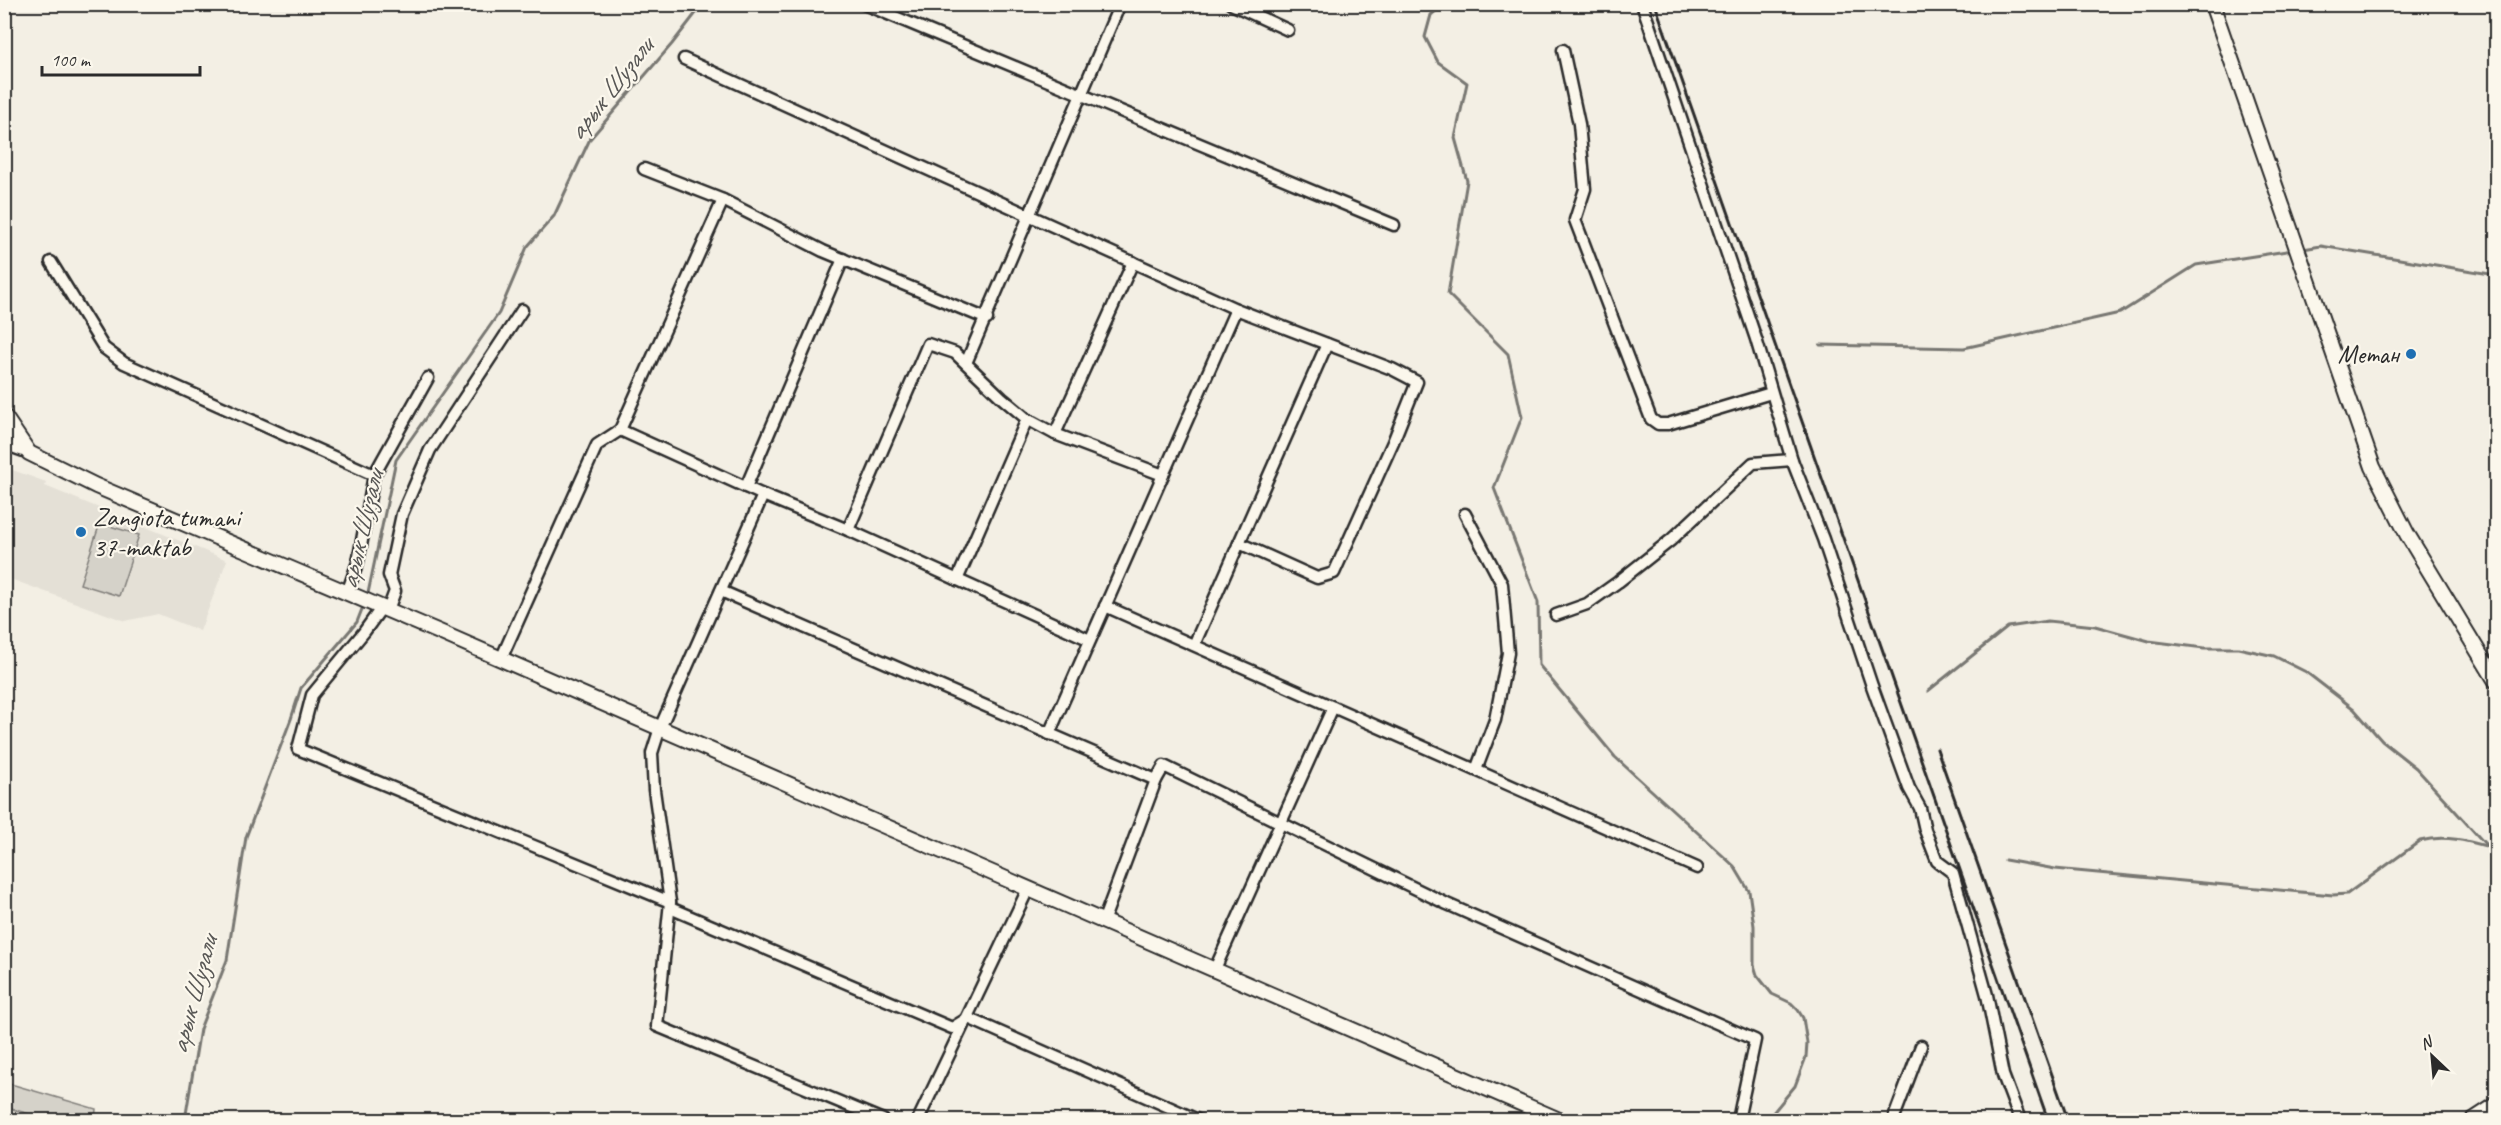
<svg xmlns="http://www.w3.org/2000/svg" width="2501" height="1125" font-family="Caveat,sans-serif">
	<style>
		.built { fill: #e4e0d6 }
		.green { fill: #d5d2c9; stroke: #807e7a; stroke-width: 1.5 }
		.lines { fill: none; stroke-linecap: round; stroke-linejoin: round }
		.stream { stroke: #787772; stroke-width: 3 }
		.minor-casing { stroke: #2b2b2b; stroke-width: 15 }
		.secondary-casing { stroke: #2b2b2b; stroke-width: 18 }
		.minor { stroke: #fbf7ec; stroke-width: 10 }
		.secondary { stroke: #fbf7ec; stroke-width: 14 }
		.rail { stroke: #2b2b2b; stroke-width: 3 }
		.poi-dot { fill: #1f6fb2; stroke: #fbf7ec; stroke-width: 2 }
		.labels { text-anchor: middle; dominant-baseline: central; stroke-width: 4.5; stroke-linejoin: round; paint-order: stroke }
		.poi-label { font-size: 26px; fill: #2b2b2b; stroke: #fbf7ec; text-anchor: end }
		.water-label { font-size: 27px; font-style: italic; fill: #585755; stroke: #fbf7ec }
	</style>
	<rect width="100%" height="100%" fill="#f3efe4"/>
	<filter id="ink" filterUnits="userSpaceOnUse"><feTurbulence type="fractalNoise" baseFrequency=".0167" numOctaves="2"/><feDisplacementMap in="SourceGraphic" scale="12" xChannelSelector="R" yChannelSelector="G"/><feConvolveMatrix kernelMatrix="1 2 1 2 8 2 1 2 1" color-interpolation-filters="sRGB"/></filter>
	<g filter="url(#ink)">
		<!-- built -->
		<polygon class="built" points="4,467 46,482 45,486 227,560 200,631 158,614 125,621 5,577"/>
		<!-- green -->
		<g class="green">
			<polygon points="100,523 139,535 119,596 80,584"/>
			<polygon points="4,1082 96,1109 95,1120 50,1120 5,1107"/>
		</g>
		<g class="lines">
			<!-- stream -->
			<g class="stream">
				<polyline points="1444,4 1431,15 1425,37 1438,62 1467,83 1455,138 1467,181 1448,294 1508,354 1522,417 1494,488 1538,602 1539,665 1615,757 1734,866 1749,891 1754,926 1754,965 1757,975 1772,994 1791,1003 1798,1010 1803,1018 1807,1043 1806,1057 1795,1086 1767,1120"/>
				<polyline points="2303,249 2321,246 2496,275"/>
				<polyline points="1820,345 1964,348 2120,313 2196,265 2293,250"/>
				<polyline points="367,598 396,460 499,313 527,247 554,216 590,139 672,44 703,4"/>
				<polyline points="1928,691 2008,627 2048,621 2095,626 2149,641 2204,648 2238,648 2274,656 2306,672 2354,709 2382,741 2416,768 2487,846"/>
				<path d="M 2005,860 L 2055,869 L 2333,895 L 2347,894 L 2420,841 C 2447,834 2471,842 2496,849"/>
				<polyline points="185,1120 200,1029 227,960 246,837 291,719 301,688 357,622 364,604"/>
			</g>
			<!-- minor casing -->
			<g class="minor-casing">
				<g id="minor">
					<polyline points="864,4 1394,225"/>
					<polyline points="1231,4 1288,30"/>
					<polyline points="1642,4 1756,339 1792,460 1823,539 1872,686 1909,788 1920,808 1925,830 1937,861 1953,873 1987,995 2003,1075 2020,1120"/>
					<polyline points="1563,50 1579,124 1585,189 1575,220 1651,419 1658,424 1668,424 1771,393"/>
					<polyline points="684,59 1236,309 1392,369 1417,382 1393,442 1334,573 1317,578 1239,543"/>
					<polyline points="644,169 723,200 823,251 987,319"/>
					<polyline points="51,262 104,348 124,363 374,475"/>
					<polyline points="966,363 1120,4"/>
					<polyline points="620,430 763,495 848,530 1090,640"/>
					<polyline points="1055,434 1133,262"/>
					<polyline points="4,444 29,453"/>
					<polyline points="746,487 843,259"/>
					<polyline points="763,495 660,728 652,753 654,790 670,902 657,1026 883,1120"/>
					<polyline points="1465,514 1502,584 1508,653 1495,720 1476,770"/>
					<polyline points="848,530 928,344 955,353 1002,398 1027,419 1055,434 1163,475"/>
					<polyline points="957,580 1027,419"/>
					<polyline points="721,591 1156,780"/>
					<polyline points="347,593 358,562 374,475 428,378"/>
					<polyline points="1105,606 1697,868"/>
					<polyline points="382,607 364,632 312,695 298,749 670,902"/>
					<polyline points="388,610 395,591 389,575 402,514 430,450 522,310"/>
					<polyline points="1556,615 1587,604 1618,582 1671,540 1753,463 1792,460"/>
					<polyline points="1194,645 1327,344"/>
					<polyline points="501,659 597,445 620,430 723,200"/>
					<polyline points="1049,734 1236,309"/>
					<polyline points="670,908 952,1028 968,1018 1198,1120"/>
					<polyline points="1103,922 1156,780 1164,766 1447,904 1755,1040 1738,1120"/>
					<polyline points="1214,971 1333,707"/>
					<polyline points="918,1120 1028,889"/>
					<polyline points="1893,1120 1921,1046"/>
				</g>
			</g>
			<!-- secondary casing -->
			<g class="secondary-casing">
				<g id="secondary">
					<polyline points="2212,4 2373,467 2407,534 2496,681"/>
					<polyline points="4,416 29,453 96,486 444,634 1559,1120"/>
					<polyline points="2473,1120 2496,1105"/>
				</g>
			</g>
			<!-- minor -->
			<use href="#minor" class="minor"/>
			<!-- secondary -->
			<use href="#secondary" class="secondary"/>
			<!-- rail -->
			<g class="rail">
				<polyline points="1655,4 2048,1120"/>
				<polyline points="1937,749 2068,1120"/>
			</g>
		</g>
	</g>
	<!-- markers -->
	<g class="poi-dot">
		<circle cx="2411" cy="354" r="6"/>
		<circle cx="81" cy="532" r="6"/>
	</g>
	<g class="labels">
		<!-- poi labels -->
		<g class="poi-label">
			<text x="2399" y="354">Метан</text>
			<text x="93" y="517" text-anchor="start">Zangiota tumani<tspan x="93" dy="30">37-maktab</tspan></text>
		</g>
		<!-- water labels -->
		<g class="water-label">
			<text transform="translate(610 89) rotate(-52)">арык Шузали</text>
			<text transform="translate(361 530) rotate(-77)">арык Шузали</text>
			<text transform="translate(193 995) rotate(-75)">арык Шузали</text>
		</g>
	</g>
	<!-- margin -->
	<rect width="2501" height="1125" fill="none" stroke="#fbf7ec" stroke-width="24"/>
	<rect x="12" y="12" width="2477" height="1101" fill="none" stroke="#2b2b2b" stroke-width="2" filter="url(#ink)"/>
	<!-- north arrow -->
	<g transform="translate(2432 1056) rotate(334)" stroke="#fbf7ec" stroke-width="4.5" paint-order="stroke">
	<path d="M0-4.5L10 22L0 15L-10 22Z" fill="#2b2b2b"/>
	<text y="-9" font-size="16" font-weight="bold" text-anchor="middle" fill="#2b2b2b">N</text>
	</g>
	<!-- scale -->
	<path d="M42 66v9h158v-9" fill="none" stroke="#2b2b2b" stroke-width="3"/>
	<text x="51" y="66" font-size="18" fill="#2b2b2b" stroke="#fbf7ec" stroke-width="4.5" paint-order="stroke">100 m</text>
</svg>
